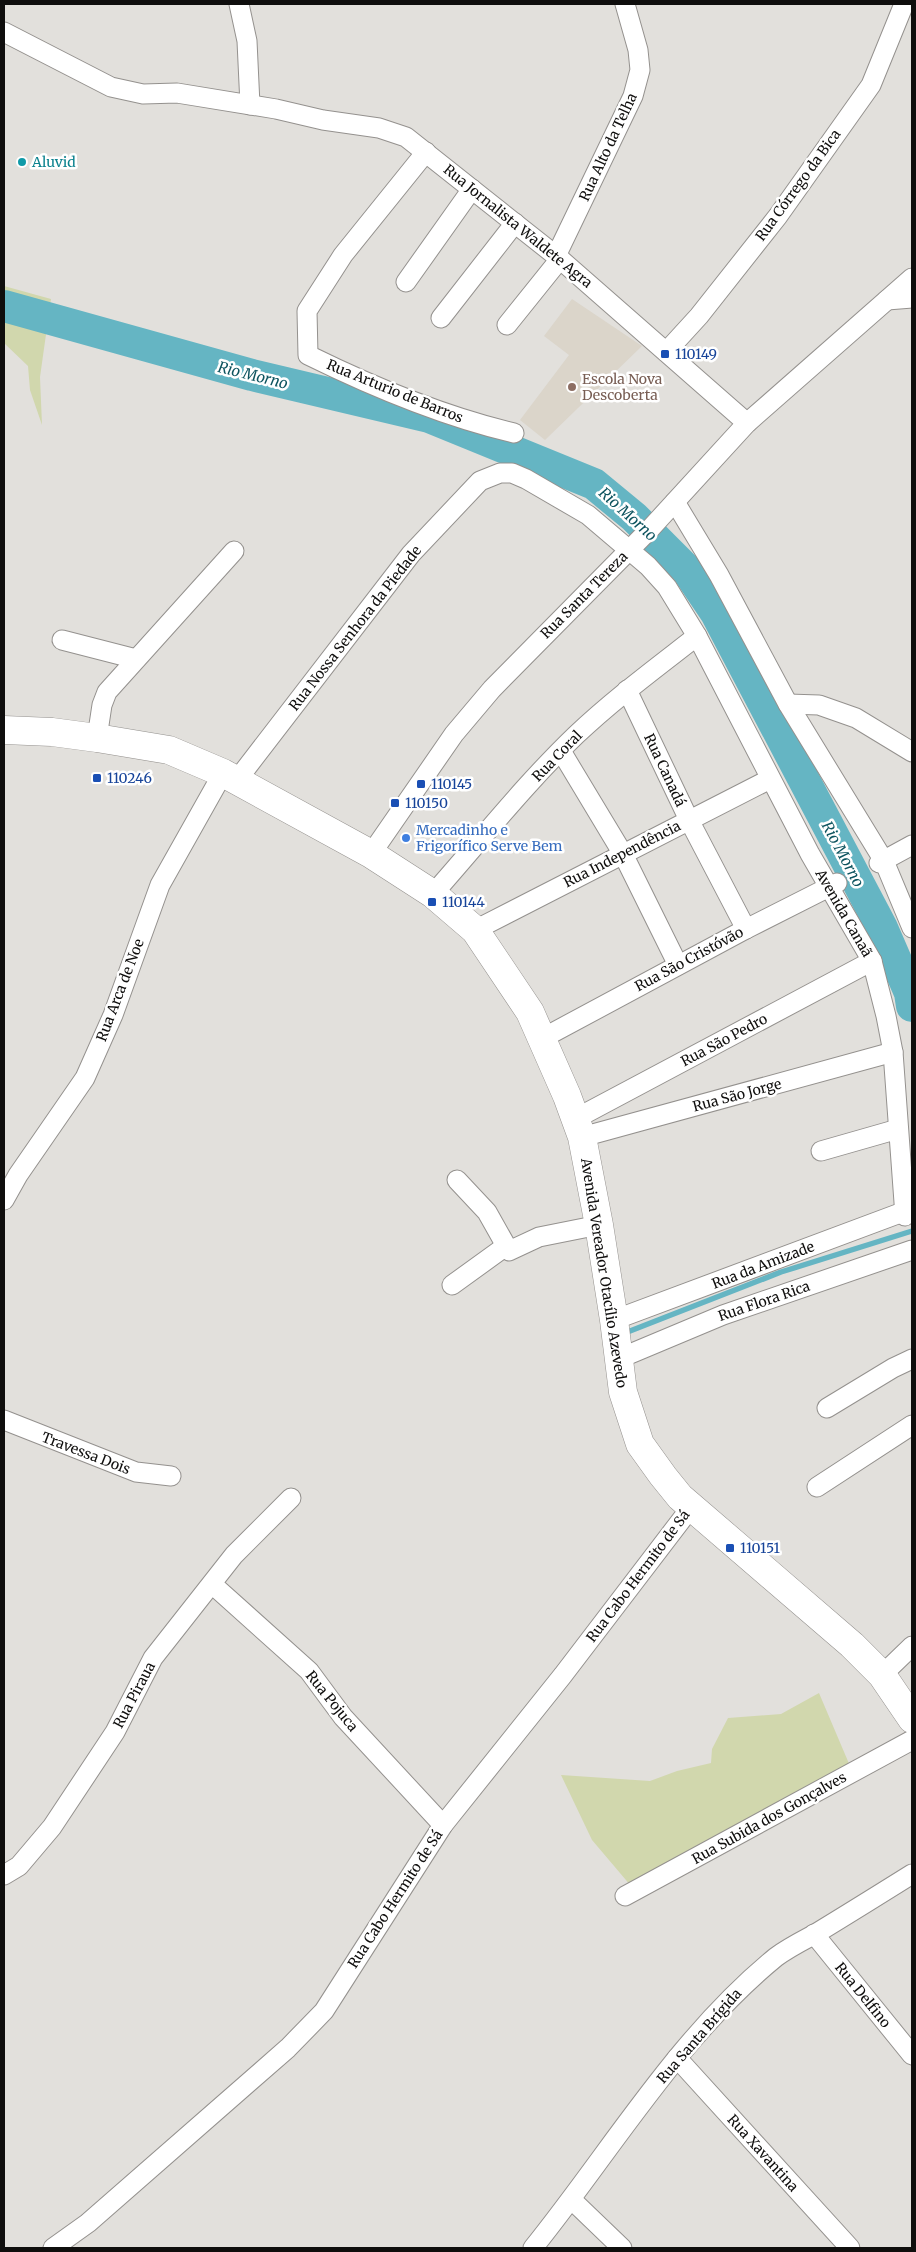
<svg xmlns="http://www.w3.org/2000/svg" width="916" height="2252" font-family="Merriweather,serif">
	<style>
		.built { fill: #dbd5ca }
		.green { fill: #d1d7ad }
		.lines { fill: none; stroke-linecap: round; stroke-linejoin: round }
		.stream { stroke: #65b5c3; stroke-width: 5.5 }
		.river { stroke: #65b5c3; stroke-width: 32 }
		.minor-casing { stroke: #94918e; stroke-width: 21 }
		.secondary-casing { stroke: #94918e; stroke-width: 29 }
		.minor { stroke: #fff; stroke-width: 19 }
		.secondary { stroke: #fff; stroke-width: 28 }
		.culture-dot { fill: #0f9aa8; stroke: #fff; stroke-width: 2 }
		.transit-dot { fill: #1a4fb4; stroke: #fff; stroke-width: 2 }
		.education-dot { fill: #8d6e63; stroke: #fff; stroke-width: 2 }
		.shop-dot { fill: #3f7fe0; stroke: #fff; stroke-width: 2 }
		.labels { text-anchor: middle; dominant-baseline: central; stroke-width: 5; stroke-linejoin: round; paint-order: stroke }
		.street-label { font-size: 14px; fill: #0f0e0d; stroke: #fff }
		.culture-label { font-size: 14px; fill: #0d838f; stroke: #fff; text-anchor: start }
		.transit-label { font-size: 14px; fill: #164399; stroke: #fff; text-anchor: start }
		.education-label { font-size: 14px; fill: #785e54; stroke: #fff; text-anchor: start }
		.shop-label { font-size: 14px; fill: #366cbe; stroke: #fff; text-anchor: start }
		.water-label { font-size: 15px; font-style: italic; fill: #0e545f; stroke: #fff }
	</style>
	<rect width="100%" height="100%" fill="#e2e0dc"/>
	<!-- built -->
	<polygon class="built" points="572,299 642,346 545,440 520,420 569,355 544,336"/>
	<!-- green -->
	<g class="green">
		<polygon points="4,286 51,299 40,377 42,425 30,390 28,366 4,343"/>
		<polygon points="819,1693 850,1766 631,1886 592,1840 561,1775 650,1781 677,1771 711,1763 712,1749 728,1718 781,1714"/>
	</g>
	<g class="lines">
		<!-- stream -->
		<polyline class="stream" points="630,1331 781,1272 912,1231"/>
		<!-- river -->
		<polyline class="river" points="4,306 252,375 429,417 594,484 634,517 687,570 716,613 882,928 910,993 912,1006"/>
		<!-- minor casing -->
		<g class="minor-casing">
			<g id="minor">
				<polyline points="239,4 247,41 250,105"/>
				<polyline points="4,32 111,87 143,94 177,93 276,109 323,120 379,128 406,137 560,259 747,423"/>
				<path d="M 426,152 L 343,255 L 307,311 L 308,355 C 371,386 446,417 514,433"/>
				<polyline points="556,256 633,96 640,70 638,50 625,4"/>
				<polyline points="406,282 472,189"/>
				<polyline points="887,300 912,298"/>
				<polyline points="441,318 515,223"/>
				<polyline points="507,325 560,259"/>
				<polyline points="667,351 699,316 778,216 871,85 904,4"/>
				<polyline points="675,502 719,575 788,704 884,861 912,928"/>
				<polyline points="62,640 136,659"/>
				<polyline points="627,690 689,820 746,929"/>
				<polyline points="788,704 819,705 856,718 912,752"/>
				<polyline points="97,738 102,705 107,692 234,551"/>
				<polyline points="561,751 623,854 678,965"/>
				<polyline points="237,780 411,554 480,481 500,473 512,473 526,479 588,515 648,566 667,587 697,636 810,854 872,961 886,1016 893,1052 905,1216"/>
				<polyline points="371,854 454,734 492,689 650,529 747,423 912,278"/>
				<polyline points="879,863 912,845"/>
				<path d="M 433,894 C 480,841 525,784 576,735 C 614,699 656,668 697,636"/>
				<polyline points="475,930 770,779"/>
				<polyline points="543,1038 746,929 837,883"/>
				<polyline points="575,1119 872,961"/>
				<polyline points="582,1137 893,1052"/>
				<polyline points="821,1151 898,1129"/>
				<polyline points="457,1180 487,1212 509,1251 539,1237 599,1225"/>
				<polyline points="4,1200 18,1175 85,1078 113,1015 160,885 223,773"/>
				<polyline points="452,1285 506,1246"/>
				<polyline points="614,1320 911,1209"/>
				<polyline points="618,1359 723,1315 912,1250"/>
				<polyline points="827,1408 893,1368 912,1359"/>
				<polyline points="4,1420 136,1472 171,1476"/>
				<polyline points="817,1487 912,1425"/>
				<polyline points="212,1584 309,1671 343,1717 443,1825"/>
				<polyline points="882,1675 912,1646"/>
				<polyline points="4,1875 19,1866 52,1827 115,1732 153,1658 234,1555 291,1498"/>
				<polyline points="625,1896 912,1740"/>
				<polyline points="814,1934 912,2055"/>
				<polyline points="677,2058 850,2248"/>
				<polyline points="572,2200 622,2248"/>
				<polyline points="53,2248 88,2223 288,2048 324,2011 443,1825 563,1675 692,1506"/>
				<path d="M 533,2248 C 612,2150 677,2038 776,1957 C 788,1948 802,1941 815,1934 C 848,1914 880,1894 912,1874"/>
			</g>
		</g>
		<!-- secondary casing -->
		<g class="secondary-casing">
			<polyline id="secondary" points="4,730 52,732 97,738 169,750 223,773 371,854 433,894 475,930 530,1012 567,1096 582,1137 599,1225 614,1320 623,1392 640,1444 663,1476 680,1497 852,1645 882,1675 912,1719"/>
		</g>
		<!-- minor -->
		<use href="#minor" class="minor"/>
		<!-- secondary -->
		<use href="#secondary" class="secondary"/>
	</g>
	<!-- markers -->
	<circle class="culture-dot" cx="22" cy="162" r="5"/>
	<g class="transit-dot">
		<rect x="660" y="349" width="10" height="10" rx="2.5"/>
		<rect x="92" y="773" width="10" height="10" rx="2.5"/>
		<rect x="416" y="779" width="10" height="10" rx="2.5"/>
		<rect x="390" y="798" width="10" height="10" rx="2.5"/>
		<rect x="427" y="897" width="10" height="10" rx="2.5"/>
		<rect x="725" y="1543" width="10" height="10" rx="2.5"/>
	</g>
	<circle class="education-dot" cx="572" cy="387" r="5"/>
	<circle class="shop-dot" cx="406" cy="838" r="5"/>
	<g class="labels">
		<!-- street labels -->
		<g class="street-label">
			<text transform="translate(608 147) rotate(-65)">Rua Alto da Telha</text>
			<text transform="translate(798 185) rotate(-54)">Rua Córrego da Bica</text>
			<text transform="translate(518 226) rotate(39)">Rua Jornalista Waldete Agra</text>
			<text transform="translate(395 391) rotate(22)">Rua Arturio de Barros</text>
			<text transform="translate(584 595) rotate(-45)">Rua Santa Tereza</text>
			<text transform="translate(355 628) rotate(-52)">Rua Nossa Senhora da Piedade</text>
			<text transform="translate(557 756) rotate(-46)">Rua Coral</text>
			<text transform="translate(665 770) rotate(65)">Rua Canadá</text>
			<text transform="translate(622 854) rotate(-27)">Rua Independência</text>
			<text transform="translate(844 913) rotate(60)">Avenida Canaã</text>
			<text transform="translate(689 959) rotate(-28)">Rua São Cristóvão</text>
			<text transform="translate(120 990) rotate(-69)">Rua Arca de Noe</text>
			<text transform="translate(724 1040) rotate(-28)">Rua São Pedro</text>
			<text transform="translate(737 1095) rotate(-15)">Rua São Jorge</text>
			<text transform="translate(763 1265) rotate(-21)">Rua da Amizade</text>
			<text transform="translate(604 1273) rotate(81)">Avenida Vereador Otacílio Azevedo</text>
			<text transform="translate(764 1301) rotate(-19)">Rua Flora Rica</text>
			<text transform="translate(86 1453) rotate(21)">Travessa Dois</text>
			<text transform="translate(638 1576) rotate(-53)">Rua Cabo Hermito de Sá</text>
			<text transform="translate(134 1695) rotate(-62)">Rua Piraua</text>
			<text transform="translate(332 1701) rotate(51)">Rua Pojuca</text>
			<text transform="translate(769 1818) rotate(-29)">Rua Subida dos Gonçalves</text>
			<text transform="translate(395 1899) rotate(-57)">Rua Cabo Hermito de Sá</text>
			<text transform="translate(863 1995) rotate(51)">Rua Delfino</text>
			<text transform="translate(699 2036) rotate(-49)">Rua Santa Brígida</text>
			<text transform="translate(763 2153) rotate(48)">Rua Xavantina</text>
		</g>
		<!-- culture labels -->
		<g class="culture-label">
			<text x="32" y="162">Aluvid</text>
		</g>
		<!-- transit labels -->
		<g class="transit-label">
			<text x="675" y="354">110149</text>
			<text x="107" y="778">110246</text>
			<text x="431" y="784">110145</text>
			<text x="405" y="803">110150</text>
			<text x="442" y="902">110144</text>
			<text x="740" y="1548">110151</text>
		</g>
		<!-- education labels -->
		<g class="education-label">
			<text x="582" y="379">Escola Nova<tspan x="582" dy="16">Descoberta</tspan></text>
		</g>
		<!-- shop labels -->
		<g class="shop-label">
			<text x="416" y="830">Mercadinho e<tspan x="416" dy="16">Frigorífico Serve Bem</tspan></text>
		</g>
		<!-- water labels -->
		<g class="water-label">
			<text transform="translate(253 375) rotate(14)">Rio Morno</text>
			<text transform="translate(628 514) rotate(42)">Rio Morno</text>
			<text transform="translate(843 854) rotate(62)">Rio Morno</text>
		</g>
	</g>
	<!-- border -->
	<rect width="916" height="2252" fill="none" stroke="#0f0e0d" stroke-width="10"/>
</svg>
